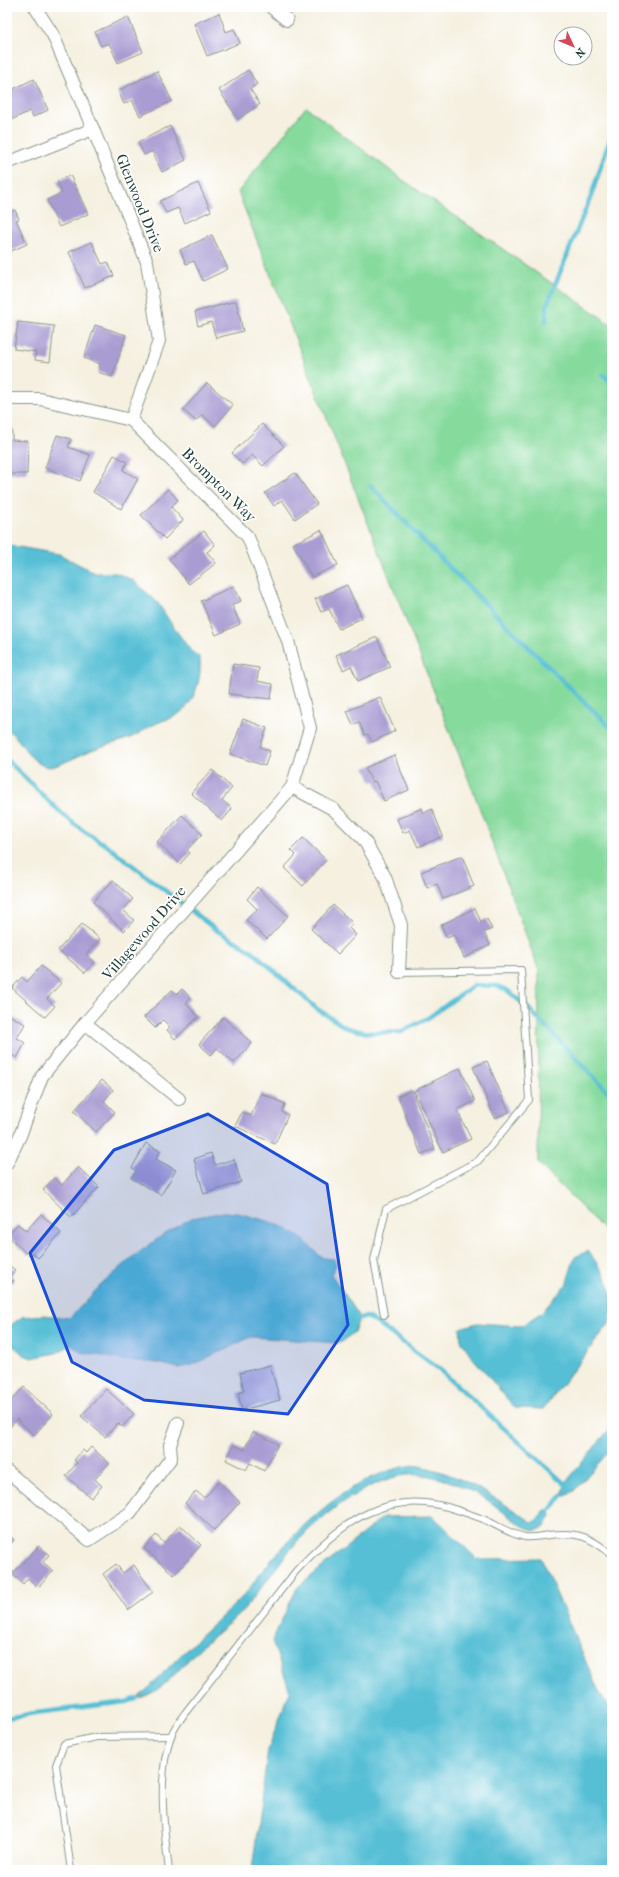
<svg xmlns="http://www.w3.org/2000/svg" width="619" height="1877" font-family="'IM FELL French Canon',serif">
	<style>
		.green { fill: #85da9c; stroke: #528c68 }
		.water { fill: #57bfd5; stroke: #3b7e84 }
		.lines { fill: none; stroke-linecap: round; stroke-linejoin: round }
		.stream { stroke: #57bfd5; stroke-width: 4.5 }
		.building { fill: #a99cd3 }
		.service-casing { stroke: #8a968a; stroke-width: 8 }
		.minor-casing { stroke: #8a968a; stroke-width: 14 }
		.service { stroke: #fff; stroke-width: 6 }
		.minor { stroke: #fff; stroke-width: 12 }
		.marked { fill: #1d4ed8; fill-opacity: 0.2; stroke: #1d4ed8; stroke-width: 3; stroke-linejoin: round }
		.labels { text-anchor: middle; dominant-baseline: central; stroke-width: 3.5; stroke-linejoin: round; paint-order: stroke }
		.street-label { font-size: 15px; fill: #1f3d34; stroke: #fff }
	</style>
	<rect width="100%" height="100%" fill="#fff"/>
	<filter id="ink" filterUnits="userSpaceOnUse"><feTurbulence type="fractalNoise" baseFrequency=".025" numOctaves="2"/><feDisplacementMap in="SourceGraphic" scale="8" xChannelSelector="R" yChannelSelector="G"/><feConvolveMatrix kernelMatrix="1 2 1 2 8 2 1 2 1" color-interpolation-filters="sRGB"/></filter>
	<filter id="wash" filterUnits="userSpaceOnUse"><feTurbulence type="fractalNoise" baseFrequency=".012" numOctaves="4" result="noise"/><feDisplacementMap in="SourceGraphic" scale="16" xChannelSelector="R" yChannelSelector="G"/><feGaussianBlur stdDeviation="0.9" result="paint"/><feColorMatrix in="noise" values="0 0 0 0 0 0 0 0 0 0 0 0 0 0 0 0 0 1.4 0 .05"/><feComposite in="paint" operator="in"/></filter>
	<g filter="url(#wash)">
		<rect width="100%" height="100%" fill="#f5f0e0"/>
		<!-- green -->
		<polygon class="green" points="306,107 403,180 612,325 612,1238 538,1163 539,971 477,801 238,192"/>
		<!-- water -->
		<g class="water">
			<path d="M 7,545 L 59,554 L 95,573 L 117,573 L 134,581 L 158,603 L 172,625 L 191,651 L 200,658 C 202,678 195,704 177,715 C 171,719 164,720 157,723 C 148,727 140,734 130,738 C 118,743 105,745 92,750 C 84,753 57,767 50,767 C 28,765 22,737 7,730 Z"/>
			<polygon points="224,1212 238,1213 268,1221 285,1228 304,1240 320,1256 324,1258 334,1259 336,1265 331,1274 360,1317 354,1332 342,1342 337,1343 251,1337 190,1366 178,1368 158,1363 122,1360 81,1352 71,1345 56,1353 32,1358 24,1355 11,1344 8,1331 11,1325 22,1317 44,1315 70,1318 100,1286 134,1256 167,1232 192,1218"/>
			<path d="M 588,1251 C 606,1275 619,1293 609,1324 L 543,1409 L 515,1408 L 472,1357 L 461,1340 L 460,1328 L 477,1323 L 521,1326 L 542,1312 L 566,1285 L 575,1257 Z"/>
			<polygon points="612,1426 612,1448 574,1491 561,1497 567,1481"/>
			<path d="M 414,1465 C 459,1472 495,1498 532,1522 L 536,1521 L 545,1510 L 550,1510 L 551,1517 L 544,1528 L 533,1531 C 517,1524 506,1514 493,1504 C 475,1491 451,1480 429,1476 C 407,1472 391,1477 371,1486 C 339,1502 312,1524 289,1551 C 274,1570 261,1590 244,1609 C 230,1625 210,1637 195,1653 C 177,1671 162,1693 136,1699 C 154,1685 168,1667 184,1652 C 204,1632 226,1614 245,1594 C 252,1586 257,1577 263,1570 C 301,1524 353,1473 414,1465 Z"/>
			<polygon points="433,1516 477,1559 541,1558 599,1692 612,1710 612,1870 252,1870 268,1749 290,1691 272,1641 297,1588 383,1517"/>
		</g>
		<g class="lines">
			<!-- stream -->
			<g class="stream">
				<polyline points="546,321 547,305 591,196 612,133"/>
				<polyline points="603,375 612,382"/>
				<path d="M 371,486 C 449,569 530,649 612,729"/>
				<path d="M 7,760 C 39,790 66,824 105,844 L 216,930 L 252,951 L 317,1009 L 347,1028 L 368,1033 L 401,1032 L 428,1018 L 474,985 L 497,986 L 507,990 L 528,1008 L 612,1096"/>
				<polyline points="360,1319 366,1317 371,1319 439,1369 565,1484"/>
				<polyline points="550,1510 561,1497"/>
				<polyline points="7,1718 35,1713 126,1702 136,1699"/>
			</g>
		</g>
		<g id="blocks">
			<!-- building -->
			<g class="building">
				<polygon points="219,13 226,32 234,29 240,43 207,56 194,24"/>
				<polygon points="128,17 143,52 118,63 109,43 101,46 95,32"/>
				<polygon points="248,70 257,84 250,89 260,104 238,119 219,90"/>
				<polygon points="157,71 172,101 140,116 132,100 124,104 118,91"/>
				<polygon points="34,79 48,110 33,117 30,111 11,120 7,111 7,92"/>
				<polygon points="170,126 186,160 162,172 152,151 144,155 138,142"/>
				<polygon points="70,175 88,214 59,227 47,200 62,193 57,181"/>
				<polygon points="198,183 211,211 185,223 178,208 166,213 160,201"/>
				<polygon points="15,210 19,219 16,220 27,244 7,253 7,214"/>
				<polygon points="212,235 228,269 203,281 194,261 186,264 180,250"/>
				<polygon points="92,242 102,264 108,262 114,276 85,288 69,252"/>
				<polygon points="236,301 243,331 216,338 211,322 198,326 195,312"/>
				<polygon points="18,322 54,326 50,362 35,360 36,352 14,349"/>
				<polygon points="95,325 126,335 112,377 98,372 100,364 84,358"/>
				<polygon points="207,383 233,405 215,426 202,415 196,421 183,410"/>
				<polygon points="262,424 284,446 263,466 252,455 242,464 232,453"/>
				<polygon points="7,430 12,430 12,440 28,441 27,474 7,474"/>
				<polygon points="57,435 71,439 68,447 90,455 80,481 45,468"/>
				<polygon points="114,455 127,462 123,470 138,479 121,509 93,492"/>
				<polygon points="295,473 317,504 295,519 282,500 274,506 265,493"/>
				<polygon points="168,489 178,500 171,507 183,520 165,539 141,515"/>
				<polygon points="321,530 338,565 312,577 293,544"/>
				<polygon points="204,531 215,545 207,552 216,563 189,584 169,559"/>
				<polygon points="347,585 362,618 339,629 329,609 321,612 315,599"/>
				<polygon points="234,586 241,601 232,605 240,624 216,635 201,601"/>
				<polygon points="377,637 390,667 358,681 351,666 343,670 336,655"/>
				<polygon points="233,664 259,668 257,681 273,684 271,699 229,694"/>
				<polygon points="380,697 395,731 372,742 368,734 365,735 359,722 353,725 347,711"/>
				<polygon points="243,719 267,728 260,747 270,751 265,766 230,754"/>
				<polygon points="394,755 409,790 384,801 375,781 372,782 365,768"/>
				<polygon points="212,770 232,788 222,800 232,809 222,821 191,793"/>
				<polygon points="422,808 424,813 432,809 443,836 418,847 410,830 403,833 397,819"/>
				<polygon points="182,815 202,834 187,850 190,853 180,864 157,842"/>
				<polygon points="303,838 326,860 303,886 284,868 296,855 291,850"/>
				<polygon points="462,856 474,886 443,899 437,884 427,888 421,872"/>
				<polygon points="113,880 133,899 123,910 134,920 124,931 93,902"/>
				<polygon points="257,887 288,916 267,939 246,920 257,909 247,899"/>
				<polygon points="333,905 353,923 349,928 356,935 338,954 311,929"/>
				<polygon points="475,908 481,922 487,919 492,929 484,932 490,945 464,958 454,935 447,938 441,925"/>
				<polygon points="82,924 100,939 86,954 95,962 85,973 58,950"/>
				<polygon points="41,966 61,983 47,999 55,1006 45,1017 12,988 22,977 27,982"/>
				<polygon points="182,989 191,998 186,1003 198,1017 175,1039 167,1030 170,1027 163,1020 155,1028 144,1017 172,990 177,994"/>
				<polygon points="7,1014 25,1024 17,1038 25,1043 17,1058 7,1052"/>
				<polygon points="223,1017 252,1043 234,1063 217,1048 211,1055 199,1044"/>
				<polygon points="487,1061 509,1112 495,1118 473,1067"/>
				<polygon points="460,1068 475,1101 457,1110 471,1139 443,1152 414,1091"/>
				<polygon points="102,1080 113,1090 104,1101 115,1112 96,1132 74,1111"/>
				<polygon points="412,1090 435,1149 421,1154 398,1096"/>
				<polygon points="261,1093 285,1104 282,1112 288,1115 275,1144 235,1126 242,1112 251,1116"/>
				<polygon points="146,1143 160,1151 156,1159 176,1170 161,1195 131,1178 136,1171 132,1168"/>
				<polygon points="211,1153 215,1165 234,1159 241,1182 204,1194 194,1159"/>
				<polygon points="78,1167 99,1187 71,1217 43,1190 54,1178 62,1185"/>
				<polygon points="41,1214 61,1233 38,1258 31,1252 28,1255 7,1235 18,1224 26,1231"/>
				<polygon points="7,1264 15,1270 10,1276 14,1280 7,1288"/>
				<polygon points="270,1365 280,1400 242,1410 238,1393 244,1391 240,1373"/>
				<polygon points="24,1387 53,1414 34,1435 17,1419 10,1427 7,1424 7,1405"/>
				<polygon points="106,1389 134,1414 122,1427 118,1423 105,1437 81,1416"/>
				<polygon points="253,1432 278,1444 264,1471 250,1463 246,1470 226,1460 234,1445 244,1450"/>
				<polygon points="91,1447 109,1463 95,1479 102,1486 91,1498 66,1476 77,1463 74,1460 83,1450 86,1453"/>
				<polygon points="219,1482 240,1502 214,1530 185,1503 196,1491 204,1498"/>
				<polygon points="180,1525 201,1545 174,1575 144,1548 156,1535 164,1543"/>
				<polygon points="7,1533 14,1540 7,1548"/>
				<polygon points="39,1546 49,1555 43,1562 53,1571 38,1588 28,1578 23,1584 12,1574"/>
				<polygon points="116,1564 123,1573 134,1565 153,1592 128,1610 103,1574"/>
			</g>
		</g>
	</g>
	<g filter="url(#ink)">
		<use href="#blocks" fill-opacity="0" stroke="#8a968a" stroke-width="1"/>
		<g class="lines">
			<!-- service casing -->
			<g class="service-casing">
				<g id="service">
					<polyline points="384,1315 374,1260 386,1209 478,1161 529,1100 521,970 399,972"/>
					<polyline points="71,1870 56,1765 64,1744 96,1737 171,1736"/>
					<path d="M 169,1870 C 164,1832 157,1772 171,1736 C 174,1728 180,1720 185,1713 L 296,1571 C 341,1522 388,1486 457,1510 C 466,1513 475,1516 483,1519 C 497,1525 509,1534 525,1537 C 532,1538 542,1536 549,1535 C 577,1531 591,1537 612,1555"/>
				</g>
			</g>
			<!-- minor casing -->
			<g class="minor-casing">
				<g id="minor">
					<polyline points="35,7 53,35 93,129 147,262 159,341 131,420"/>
					<polyline points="271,7 287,20"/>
					<polyline points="7,163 93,129"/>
					<polyline points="7,399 40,399 131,420 248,537 288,641 310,728 292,787 85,1023 42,1076 20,1136 7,1163"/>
					<polyline points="292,787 333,809 364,840 385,877 401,925 399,972"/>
					<polyline points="85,1023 179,1099"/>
					<polyline points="7,1471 89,1540 130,1513 171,1458 170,1445 178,1423"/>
				</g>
			</g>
			<!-- service -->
			<use href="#service" class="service"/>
			<!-- minor -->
			<use href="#minor" class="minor"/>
		</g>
	</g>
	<!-- marked area -->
	<path class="marked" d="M 208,1114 L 327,1184 L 348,1325 L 288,1414 L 144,1400 L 72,1362 L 30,1253 L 114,1150 Z"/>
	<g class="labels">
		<!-- street labels -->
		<g class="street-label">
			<text transform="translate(140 203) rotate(68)">Glenwood Drive</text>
			<text transform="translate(219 485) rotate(45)">Brompton Way</text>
			<text transform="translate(144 933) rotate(-49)">Villagewood Drive</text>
		</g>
	</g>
	<!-- margin -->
	<rect width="619" height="1877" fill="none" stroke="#fff" stroke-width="24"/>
	<!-- north arrow -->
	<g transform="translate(573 46) rotate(134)"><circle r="19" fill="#ffffff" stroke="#a5b1ae"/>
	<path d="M0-3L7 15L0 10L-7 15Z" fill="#d1495b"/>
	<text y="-6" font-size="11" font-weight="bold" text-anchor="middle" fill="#1f3d34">N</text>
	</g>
</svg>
